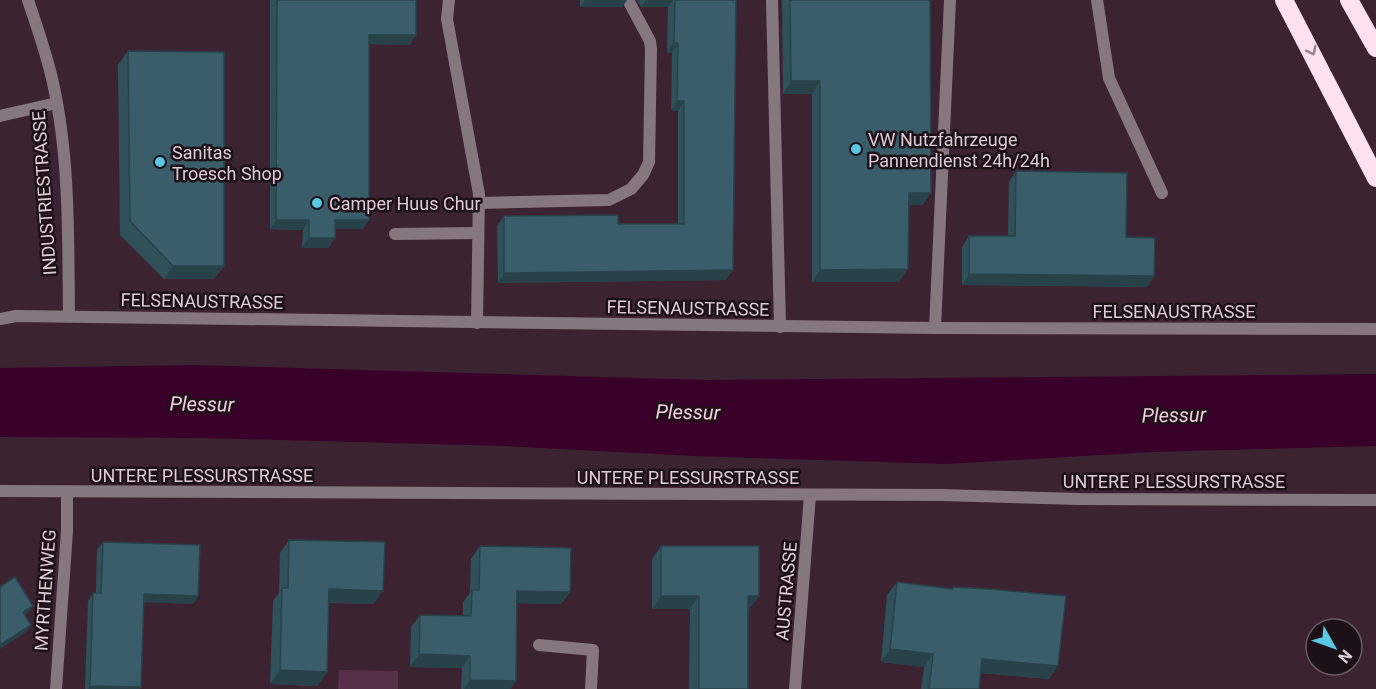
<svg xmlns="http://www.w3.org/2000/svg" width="1376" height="689" font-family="Roboto,sans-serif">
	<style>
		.green { fill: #583049 }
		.water { fill: #390029 }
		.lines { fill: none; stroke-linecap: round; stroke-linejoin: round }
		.lane { stroke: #85777e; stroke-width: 12 }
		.street { stroke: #85777e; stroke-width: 12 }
		.highway { stroke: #fde1f0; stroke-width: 18 }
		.wall { fill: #31515a }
		.shaded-wall { fill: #28424a }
		.building { fill: #395e69; stroke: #28424a; stroke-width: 1.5 }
		.oneway { stroke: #98838e }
		.poi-dot { fill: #59c8e4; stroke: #1c1117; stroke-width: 2 }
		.labels { text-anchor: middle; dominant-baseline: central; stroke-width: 5; stroke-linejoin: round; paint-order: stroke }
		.poi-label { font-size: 18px; fill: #ddcbd5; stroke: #1c1117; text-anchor: start }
		.street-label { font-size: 18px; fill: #ddcbd5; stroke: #1c1117 }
		.water-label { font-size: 20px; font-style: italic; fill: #f3cce3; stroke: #1c1117 }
	</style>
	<rect width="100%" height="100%" fill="#3c2332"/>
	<!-- green -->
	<polygon class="green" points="339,670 398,671 398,689 338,689"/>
	<!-- water -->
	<polygon class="water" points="193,365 707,380 1376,374 1376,446 1152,452 947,464 694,456 504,446 203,438 0,437 0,368"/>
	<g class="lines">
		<!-- lane -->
		<g class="lane">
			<polyline points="449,0 447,19 479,194 477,323"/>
			<polyline points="772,0 780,327"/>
			<polyline points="1097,0 1109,78 1162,193"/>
			<polyline points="0,116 57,103"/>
			<polyline points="479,203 609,200 631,189 643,175 649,162 651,49 650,41 628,0"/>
			<polyline points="395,234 478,233"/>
			<polyline points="935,328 950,0"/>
			<polyline points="539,645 593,650 591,689"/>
		</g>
		<!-- street -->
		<g class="street">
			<path d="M 28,0 C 37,27 47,55 53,83 C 70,159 68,239 69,316"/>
			<polyline points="0,319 16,316 935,328 1376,329"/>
			<polyline points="0,491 942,495 1080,499 1376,500"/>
			<polyline points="56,689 67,531 67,493"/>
			<polyline points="795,689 810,495"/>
		</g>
		<!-- highway -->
		<g class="highway">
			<polyline points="1284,0 1376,178"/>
			<polyline points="1349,0 1376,48"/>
		</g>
	</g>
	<!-- wall -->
	<g class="wall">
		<polygon points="270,0 416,0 410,45 369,44 369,220 362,229 335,229 335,238 328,248 302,248 303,230 270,229"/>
		<polygon points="580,0 627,0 622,7 580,7"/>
		<polygon points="637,0 736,0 726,280 498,283 497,226 504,216 618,224 678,224 678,111 671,110 672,53 667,53 668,7 641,7"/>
		<polygon points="782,0 930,0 931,193 922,205 909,205 899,282 812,282 812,94 783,94"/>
		<polygon points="128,51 224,266 214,279 164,279 120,235 118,65"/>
		<polygon points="1016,171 1126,237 1154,276 1147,287 962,285 962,247 969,236 1008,236 1009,182"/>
		<polygon points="289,540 374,604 329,603 327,672 317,686 270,684 273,601 279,593 280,553"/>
		<polygon points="103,542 198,596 193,604 144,602 140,689 85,689 88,601 93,593 96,593 97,550"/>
		<polygon points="480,546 570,592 561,604 517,603 516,681 510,689 461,689 462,668 410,667 411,627 420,615 463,616 463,602 470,593 471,559"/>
		<polygon points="661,546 759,596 748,610 748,689 689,689 690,609 652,609 652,559"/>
		<polygon points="897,582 951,589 953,587 1058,666 1049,679 980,673 979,689 921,689 924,667 881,662 887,595"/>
	</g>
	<!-- shaded-wall -->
	<g class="shaded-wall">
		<polygon points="585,0 627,0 622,7 580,7"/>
		<polygon points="646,0 673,0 668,7 641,7"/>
		<polygon points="369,35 416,35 410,45 362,44"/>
		<polygon points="674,43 678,43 672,53 667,53"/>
		<polygon points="791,81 820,81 812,94 783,94"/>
		<polygon points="677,101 684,101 678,111 671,110"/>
		<polygon points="909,193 931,193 922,205 900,205"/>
		<polygon points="276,220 309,220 303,230 270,229"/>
		<polygon points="335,220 369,220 362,229 329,229"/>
		<polygon points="309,238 335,238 328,248 302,248"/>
		<polygon points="173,266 224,266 214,279 164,279"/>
		<polygon points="908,269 899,282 812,282 820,270"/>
		<polygon points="733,270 726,280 498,283 504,273"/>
		<polygon points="969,274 1154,276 1147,287 962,285"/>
		<polygon points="329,589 383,591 374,604 320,602"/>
		<polygon points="517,591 570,592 561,604 509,603"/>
		<polygon points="144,594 198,596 193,604 139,602"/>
		<polygon points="661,596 699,596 690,609 652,609"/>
		<polygon points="748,596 759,596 749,609 739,610"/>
		<polygon points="33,606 28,613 18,619 23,612"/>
		<polygon points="31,625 26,632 0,649 0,645"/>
		<polygon points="890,649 933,654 924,667 881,662"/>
		<polygon points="419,654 470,656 462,668 410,667"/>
		<polygon points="982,659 1058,666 1049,679 973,672"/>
		<polygon points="280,670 327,672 317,686 270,684"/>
		<polygon points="470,680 516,681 510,689 464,689"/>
		<polygon points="90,686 141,687 140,689 88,689"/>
	</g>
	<!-- building -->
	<g class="building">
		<polygon points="277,0 416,0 416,35 369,35 369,220 335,220 335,238 309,238 309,220 276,220"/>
		<polygon points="675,0 736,0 733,270 504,273 504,216 618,215 618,224 684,224 684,101 677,101 678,43 674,43"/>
		<polygon points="790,0 930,0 931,193 909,193 908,269 820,270 820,81 791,81"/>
		<polygon points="128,51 224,52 224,266 173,266 130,221"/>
		<polygon points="1016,171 1127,173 1126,237 1155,238 1154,276 969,274 969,236 1015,236"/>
		<polygon points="289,540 385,542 383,591 329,589 327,672 280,670 282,588 288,588"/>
		<polygon points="103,542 200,545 198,596 144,594 141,687 90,686 93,593 101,593"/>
		<polygon points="480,546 571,548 570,592 517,591 516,681 470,680 470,656 419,654 420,615 471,616 472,590 479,590"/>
		<polygon points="661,546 759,546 759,596 748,596 748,689 699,689 699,596 661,596"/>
		<polygon points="15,577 33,606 23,612 31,625 0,645 0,587"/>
		<polygon points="897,582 952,589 953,587 988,589 1066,596 1058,666 982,659 979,689 929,689 933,654 890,649"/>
	</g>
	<!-- one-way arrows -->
	<defs><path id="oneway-chevron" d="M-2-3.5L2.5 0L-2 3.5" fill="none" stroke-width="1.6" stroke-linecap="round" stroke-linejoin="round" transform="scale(1.5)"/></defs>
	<use class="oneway" href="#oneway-chevron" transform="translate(1312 51) rotate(63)"/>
	<!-- markers -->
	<g class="poi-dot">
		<circle cx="856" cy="149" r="6"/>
		<circle cx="160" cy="162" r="6"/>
		<circle cx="317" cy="203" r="6"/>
	</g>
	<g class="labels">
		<!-- poi labels -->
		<g class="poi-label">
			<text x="868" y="139">VW Nutzfahrzeuge<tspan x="868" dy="21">Pannendienst 24h/24h</tspan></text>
			<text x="172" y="152">Sanitas<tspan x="172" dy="21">Troesch Shop</tspan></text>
			<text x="329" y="203">Camper Huus Chur</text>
		</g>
		<!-- street labels -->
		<g class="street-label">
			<text transform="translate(44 193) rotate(-94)">INDUSTRIESTRASSE</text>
			<text transform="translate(202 301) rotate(1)">FELSENAUSTRASSE</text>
			<text transform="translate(688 308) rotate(1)">FELSENAUSTRASSE</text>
			<text x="1174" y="311">FELSENAUSTRASSE</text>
			<text x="202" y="475">UNTERE PLESSURSTRASSE</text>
			<text x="688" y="477">UNTERE PLESSURSTRASSE</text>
			<text x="1174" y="481">UNTERE PLESSURSTRASSE</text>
			<text transform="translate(45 590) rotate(-86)">MYRTHENWEG</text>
			<text transform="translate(786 591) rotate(-85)">AUSTRASSE</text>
		</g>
		<!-- water labels -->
		<g class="water-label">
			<text transform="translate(202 404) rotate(1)">Plessur</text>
			<text transform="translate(688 412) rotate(1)">Plessur</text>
			<text transform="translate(1174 415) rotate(-1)">Plessur</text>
		</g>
	</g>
	<!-- north arrow -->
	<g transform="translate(1334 647) rotate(130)"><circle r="28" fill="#1c1117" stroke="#695b63" stroke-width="1.5"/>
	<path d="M0-4.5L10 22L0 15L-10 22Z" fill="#59c8e4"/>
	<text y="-9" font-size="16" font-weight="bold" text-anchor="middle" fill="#ddcbd5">N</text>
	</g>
</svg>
